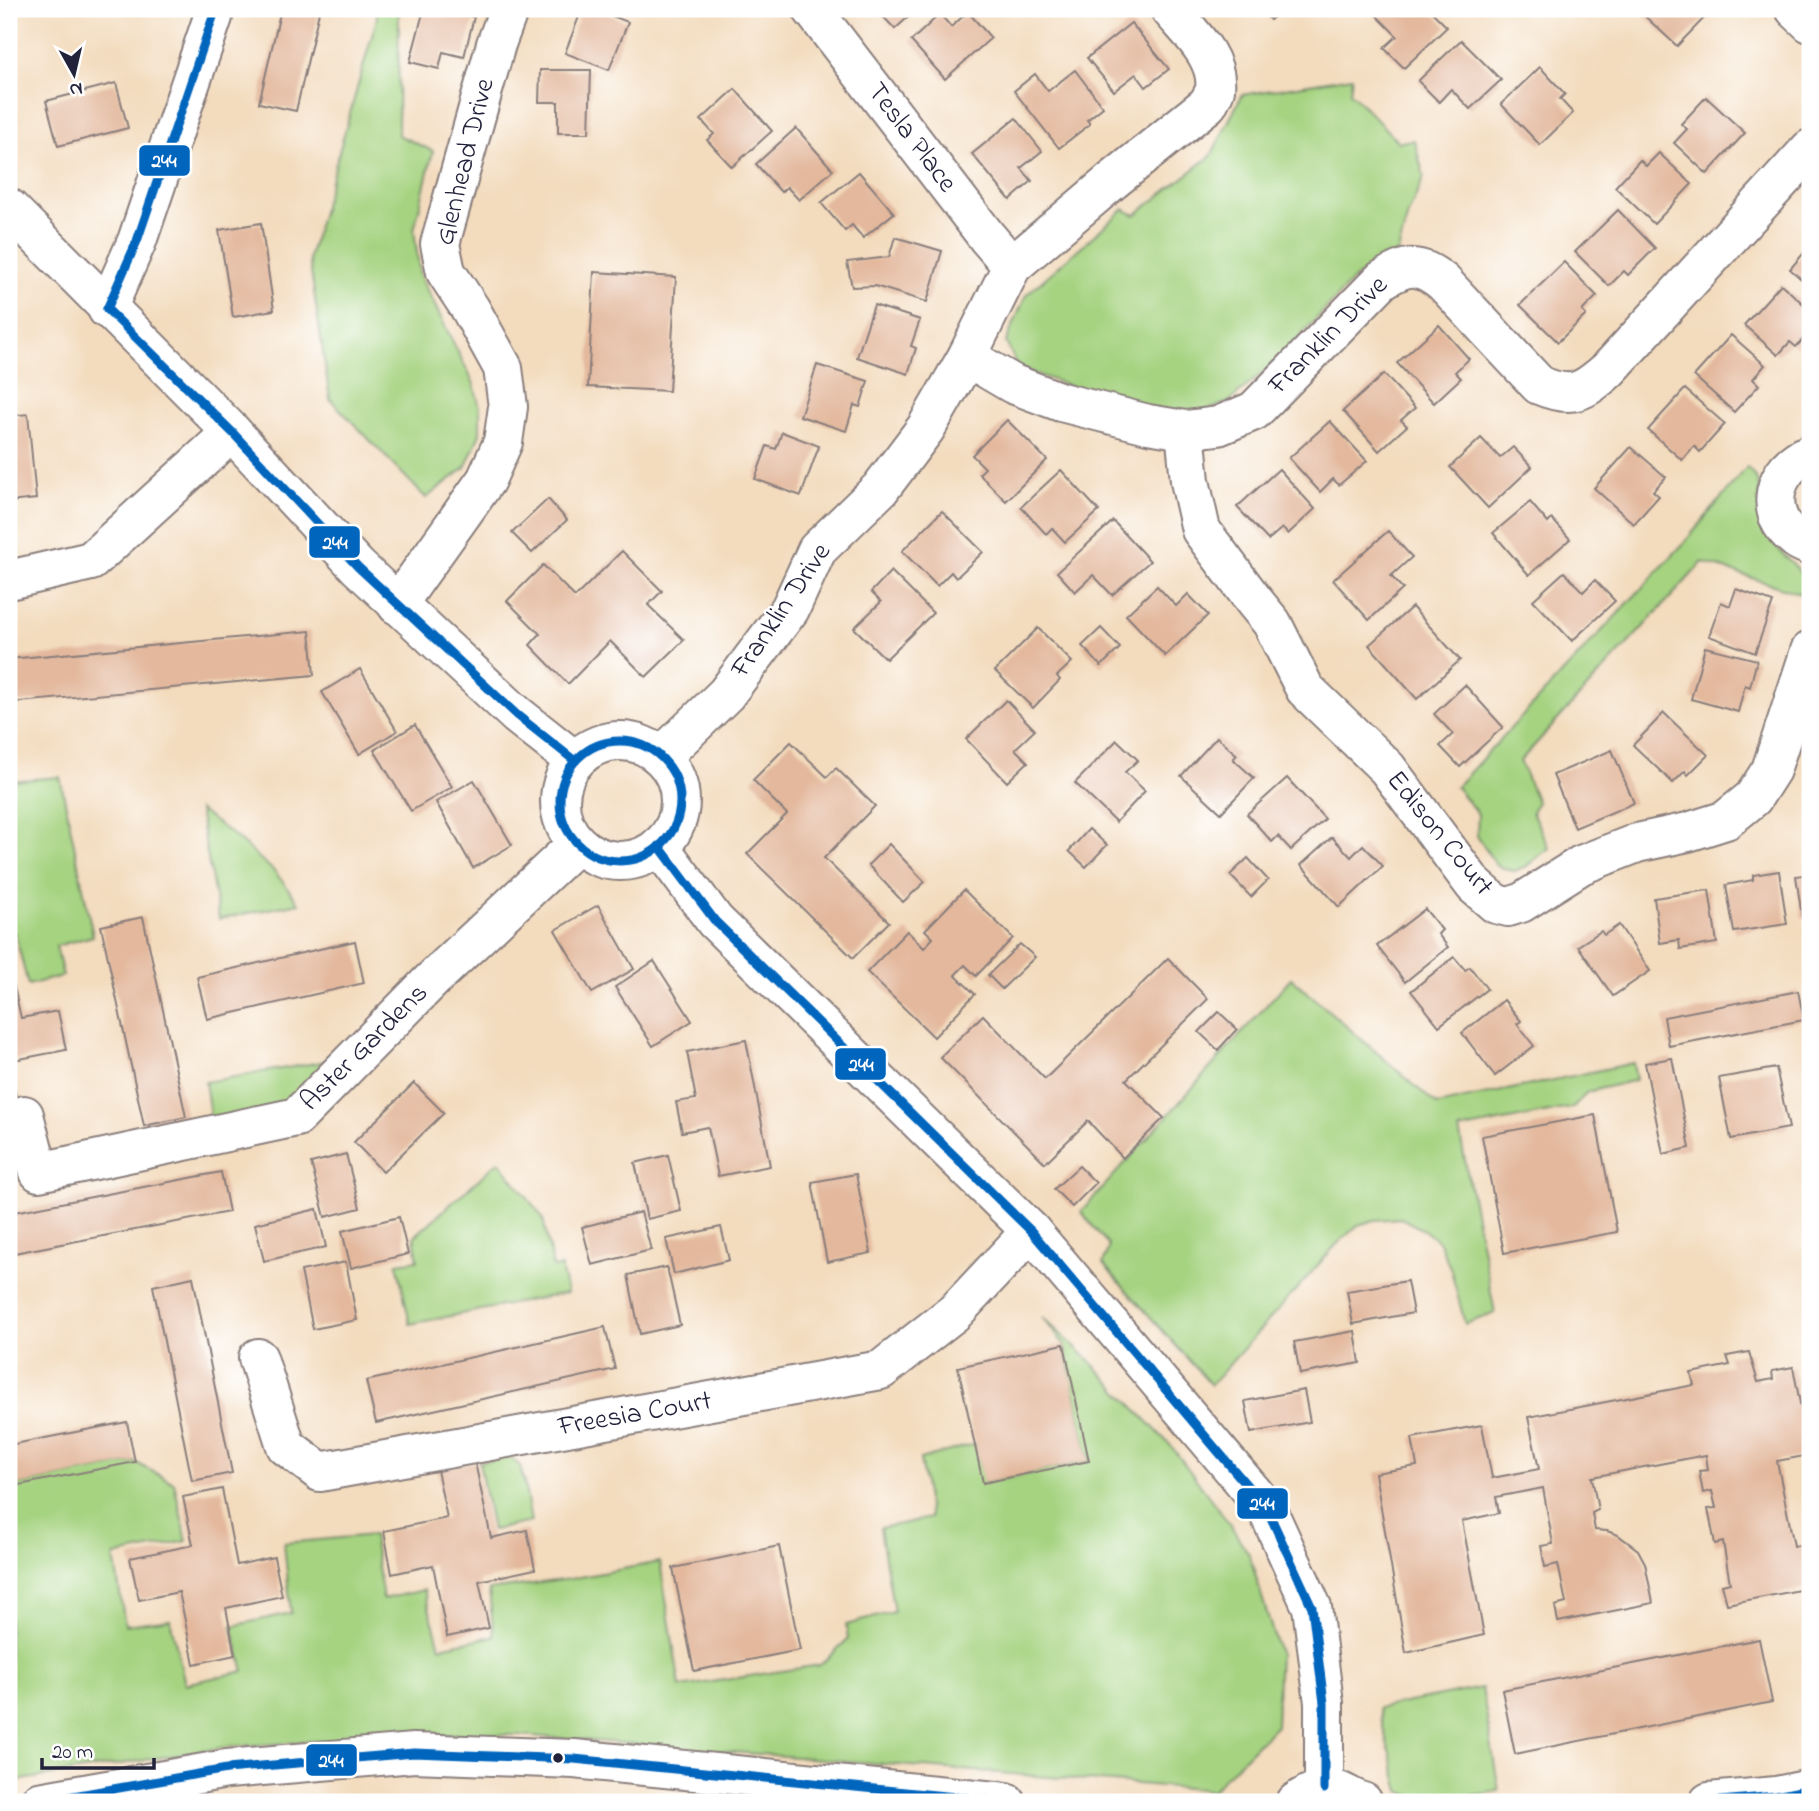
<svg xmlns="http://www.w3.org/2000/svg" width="1819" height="1811" font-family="'Indie Flower',sans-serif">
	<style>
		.green { fill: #a5d380; stroke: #647a5e; stroke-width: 2 }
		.building { fill: #e3b89c }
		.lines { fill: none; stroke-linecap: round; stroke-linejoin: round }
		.street-casing { stroke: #8a7e7c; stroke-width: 42 }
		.secondary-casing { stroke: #8a7e7c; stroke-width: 42 }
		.street { stroke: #fff; stroke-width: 38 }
		.secondary { stroke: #fff; stroke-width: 38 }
		.bus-1-casing { stroke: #fff; stroke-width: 14 }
		.bus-1 { stroke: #0065bd; stroke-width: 9 }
		.bus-dot { fill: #22223b; stroke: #fff; stroke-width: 2.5 }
		.labels { text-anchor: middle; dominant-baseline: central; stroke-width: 5; stroke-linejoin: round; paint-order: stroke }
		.street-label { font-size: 28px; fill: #22223b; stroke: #fff }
		.line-badge { stroke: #fff; stroke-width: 2.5 }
		.badge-label { font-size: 19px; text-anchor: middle; font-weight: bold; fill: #fff }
	</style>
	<rect width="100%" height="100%" fill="#fff"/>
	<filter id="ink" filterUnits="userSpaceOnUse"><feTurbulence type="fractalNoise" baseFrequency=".0143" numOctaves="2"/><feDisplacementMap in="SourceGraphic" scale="14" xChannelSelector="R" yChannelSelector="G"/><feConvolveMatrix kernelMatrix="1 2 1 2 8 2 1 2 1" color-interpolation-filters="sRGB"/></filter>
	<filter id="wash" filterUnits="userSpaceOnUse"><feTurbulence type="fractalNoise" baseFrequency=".00686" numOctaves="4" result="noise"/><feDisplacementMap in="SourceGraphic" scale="28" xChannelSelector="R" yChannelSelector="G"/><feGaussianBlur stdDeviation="1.57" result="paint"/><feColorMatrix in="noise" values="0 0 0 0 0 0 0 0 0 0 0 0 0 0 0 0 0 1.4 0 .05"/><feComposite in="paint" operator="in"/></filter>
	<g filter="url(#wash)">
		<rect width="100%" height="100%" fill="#f3dbbd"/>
		<!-- green -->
		<g class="green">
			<polygon points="376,9 399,9 398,135 433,151 414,230 420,276 474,384 480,408 480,434 465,468 426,498 330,399 309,258 377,18"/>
			<polygon points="1352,77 1350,92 1398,142 1414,140 1424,177 1408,214 1398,252 1356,277 1278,359 1229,402 1194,415 1145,412 1018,368 1006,342 1026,295 1124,209 1135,215 1211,156 1242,95"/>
			<path d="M 1747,467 C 1750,471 1755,476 1757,481 C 1760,485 1759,491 1760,497 C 1762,510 1767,527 1772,539 C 1782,562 1809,564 1801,594 L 1703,562 L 1520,761 L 1537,802 L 1532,812 L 1549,848 L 1524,868 L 1514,871 L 1504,869 L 1496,865 L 1477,836 L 1478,814 L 1456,787 L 1685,542 Z"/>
			<polygon points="60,777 93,936 56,946 63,976 28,985 15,933 9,934 9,781"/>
			<polygon points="199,810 233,835 275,872 299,903 219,919"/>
			<polygon points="1291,978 1437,1105 1633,1063 1636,1080 1587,1092 1574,1107 1459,1130 1495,1313 1465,1324 1451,1270 1439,1242 1424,1230 1401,1218 1375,1220 1358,1225 1335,1246 1211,1385 1103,1264 1109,1246 1081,1212"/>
			<polygon points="333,1060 292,1112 212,1129 205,1082"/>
			<polygon points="499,1161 543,1218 553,1268 561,1267 567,1293 410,1324 397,1263 418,1260 414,1237"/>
			<polygon points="1042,1317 1088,1359 1171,1446 1228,1522 1249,1554 1279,1653 1276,1726 1212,1790 519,1735 408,1735 226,1747 9,1782 9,1487 135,1462 174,1483 187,1541 114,1556 125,1625 170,1619 185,1684 244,1671 232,1626 291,1613 284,1543 373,1535 383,1599 424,1590 440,1647 494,1636 489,1590 570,1579 660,1562 680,1687 820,1665 848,1639 846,1625 894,1612 880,1528 930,1518 920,1459 975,1444 984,1483 1089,1461 1064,1344"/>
			<polygon points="510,1457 520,1466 524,1482 531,1522 492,1530 479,1462"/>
			<polygon points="1482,1688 1499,1791 1430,1802 1425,1802 1400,1791 1378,1708"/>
		</g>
		<g id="blocks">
			<!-- building -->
			<g class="building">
				<polygon points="281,9 306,9 319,12 296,111 259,103"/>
				<polygon points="424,9 444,9 474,17 464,57 443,52 439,69 410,62"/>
				<polygon points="582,9 594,9 628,22 609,70 565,53"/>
				<polygon points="876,9 917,9 895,29"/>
				<polygon points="1260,9 1283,9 1270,20"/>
				<polygon points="1385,9 1429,9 1447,27 1404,68 1384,48 1397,36 1377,16"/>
				<polygon points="1637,9 1713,9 1677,46"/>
				<polygon points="968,12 991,38 945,79 911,41 940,14 951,27"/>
				<polygon points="1131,23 1169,69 1146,87 1136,74 1114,91 1087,58"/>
				<polygon points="1461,40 1501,80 1470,109 1451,89 1439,102 1418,81"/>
				<polygon points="1540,67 1565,94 1560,99 1573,113 1540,145 1501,104"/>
				<polygon points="540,70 591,70 589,133 558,133 558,102 539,102"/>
				<polygon points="1075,70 1103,107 1087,120 1090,124 1059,148 1014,91 1035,74 1048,91"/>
				<polygon points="116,83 128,128 58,146 46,101"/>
				<polygon points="735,89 772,131 732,167 707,140 714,134 701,120"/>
				<polygon points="1706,97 1745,133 1707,174 1674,143 1687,129 1681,124"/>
				<polygon points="1016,118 1042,151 1021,168 1032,181 1010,200 972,154"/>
				<polygon points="796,128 833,170 799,200 787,187 781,192 756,164"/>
				<polygon points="1659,153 1692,184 1654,224 1615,187 1640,160 1646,166"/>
				<polygon points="859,172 894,213 863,238 852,225 845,231 821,203"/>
				<polygon points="1618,210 1655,248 1628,275 1624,271 1609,286 1575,252"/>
				<polygon points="261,223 274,310 233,317 219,230"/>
				<polygon points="895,237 942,251 927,302 875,286 852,287 847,262 889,257"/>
				<polygon points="1810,246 1810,287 1790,269"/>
				<polygon points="1564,262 1597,296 1582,311 1586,315 1558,342 1520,305"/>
				<polygon points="594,272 676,277 669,391 588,387"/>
				<polygon points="1781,284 1810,310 1810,332 1796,347 1790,342 1778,355 1744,325"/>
				<polygon points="874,305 920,320 911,346 916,348 908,374 857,357"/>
				<polygon points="1439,325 1469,359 1455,372 1461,378 1434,403 1397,363"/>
				<polygon points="1731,335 1765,365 1753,379 1759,385 1734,412 1694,376"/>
				<polygon points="817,365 868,381 860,407 854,405 846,431 800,416"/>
				<polygon points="1384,374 1415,408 1401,420 1407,426 1379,451 1343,411"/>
				<polygon points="1685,389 1725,424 1700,452 1694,446 1682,460 1648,430"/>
				<polygon points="28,414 36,499 9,502 9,416"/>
				<polygon points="1007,420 1047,460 1006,501 979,474 985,468 972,455"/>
				<polygon points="1330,421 1367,461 1339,485 1333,479 1320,492 1289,458"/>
				<polygon points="782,432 819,446 801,496 755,479 767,446 776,449"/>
				<polygon points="1481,438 1500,458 1513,447 1532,467 1488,508 1450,467"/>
				<polygon points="1631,447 1666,477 1653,491 1659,496 1634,524 1594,488"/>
				<polygon points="1279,469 1315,509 1288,534 1282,528 1268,540 1237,507"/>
				<polygon points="1061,470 1099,511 1065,542 1052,528 1046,534 1021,507"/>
				<polygon points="548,499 567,520 532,553 512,533"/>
				<polygon points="1530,502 1548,523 1552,519 1570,539 1529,575 1493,533"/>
				<polygon points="942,511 983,552 956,578 951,572 937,586 902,551"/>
				<polygon points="1113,521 1150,561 1112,595 1093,575 1075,592 1057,572"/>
				<polygon points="1388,531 1412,557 1391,576 1403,589 1369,620 1333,580"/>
				<polygon points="622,551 662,591 648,605 684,640 646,677 610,641 568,684 530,645 540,634 507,601 543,565 575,597"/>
				<polygon points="891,571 933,613 886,659 854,628 881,602 871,592"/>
				<polygon points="1564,572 1583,592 1595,580 1615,601 1572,641 1533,600"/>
				<polygon points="1157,586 1176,606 1188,594 1208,615 1165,656 1126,615"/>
				<polygon points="1736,589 1773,602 1755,653 1709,636 1721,602 1730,606"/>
				<polygon points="1412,607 1460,660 1417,699 1369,645"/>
				<polygon points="1038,628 1072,662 1057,676 1060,680 1033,708 995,671"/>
				<polygon points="1101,628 1120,648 1101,666 1082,646"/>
				<polygon points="310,631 314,675 9,703 9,659"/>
				<polygon points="1705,647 1757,660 1750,687 1745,685 1738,712 1691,699"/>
				<polygon points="360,669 397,731 359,754 322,692"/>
				<polygon points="1465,685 1503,727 1460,767 1440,746 1453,734 1434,714"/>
				<polygon points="1006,700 1035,730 1015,749 1028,762 1007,782 966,739"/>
				<polygon points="1664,713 1708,755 1688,775 1685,771 1673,783 1633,745"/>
				<polygon points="415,725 452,787 411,811 374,750"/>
				<polygon points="1217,737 1237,755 1233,759 1254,778 1221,813 1181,776"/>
				<polygon points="1117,740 1138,760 1125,772 1145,791 1116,822 1075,783"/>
				<polygon points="791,742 827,777 836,768 875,806 824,858 889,922 853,958 747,854 787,814 753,780"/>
				<polygon points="1612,750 1634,803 1575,828 1553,775"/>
				<polygon points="1287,778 1325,819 1291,850 1278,836 1272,842 1247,814"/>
				<polygon points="474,780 512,845 473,868 436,802"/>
				<polygon points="1089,829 1107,845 1086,867 1069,851"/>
				<polygon points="1332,837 1351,857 1363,845 1383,866 1339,907 1301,865"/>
				<polygon points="889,844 925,882 903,902 868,865"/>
				<polygon points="1248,858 1268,880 1251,897 1230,875"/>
				<polygon points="1779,871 1787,924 1734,932 1726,885 1753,880 1753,875"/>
				<polygon points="1810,874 1810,917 1802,918 1796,876"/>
				<polygon points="964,890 1013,938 976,976 965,965 955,975 975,994 934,1037 867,972 907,931 924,948 933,938 925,930"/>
				<polygon points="1709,890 1717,943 1680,949 1679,940 1660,943 1654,898"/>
				<polygon points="598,905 634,969 592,993 555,930"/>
				<polygon points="1425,909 1442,930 1438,934 1448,947 1405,982 1377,946"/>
				<polygon points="143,917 186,1117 144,1126 101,926"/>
				<polygon points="1619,925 1650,971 1613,996 1578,946 1601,931 1604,935"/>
				<polygon points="355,941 364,983 207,1019 197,977"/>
				<polygon points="1020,944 1035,957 1002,989 988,975"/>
				<polygon points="1454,957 1465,970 1470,967 1487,989 1439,1026 1411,991"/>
				<polygon points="1168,958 1208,999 1126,1080 1164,1118 1123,1158 1088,1121 1045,1163 940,1057 983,1015 1045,1079"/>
				<polygon points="654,961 692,1021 653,1046 615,987"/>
				<polygon points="9,964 21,1018 58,1011 66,1050 9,1061"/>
				<polygon points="1798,991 1804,1020 1669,1046 1664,1017"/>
				<polygon points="1504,1000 1521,1021 1517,1024 1534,1046 1495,1076 1462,1033"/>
				<polygon points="1219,1012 1237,1029 1218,1050 1199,1032"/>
				<polygon points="746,1040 770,1166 718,1176 708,1127 682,1132 676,1102 696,1099 687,1052"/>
				<polygon points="1672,1058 1690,1148 1663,1154 1645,1063"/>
				<polygon points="9,1064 19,1109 9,1111"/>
				<polygon points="1776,1068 1789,1128 1731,1139 1719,1078"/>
				<polygon points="414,1083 444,1113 383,1172 354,1142"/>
				<polygon points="1595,1115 1617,1232 1504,1253 1482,1136"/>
				<polygon points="346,1154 360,1208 325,1217 311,1163"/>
				<polygon points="668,1155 681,1211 647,1219 635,1163"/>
				<polygon points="1079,1166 1096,1183 1072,1207 1054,1189"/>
				<polygon points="221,1172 229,1212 9,1254 9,1213"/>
				<polygon points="856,1174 871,1253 827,1262 812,1182"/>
				<polygon points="317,1209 326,1247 264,1261 255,1224"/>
				<polygon points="641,1212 651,1250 592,1265 582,1227"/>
				<polygon points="399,1217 408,1254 351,1268 342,1231"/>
				<polygon points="721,1227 729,1260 674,1274 666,1239"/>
				<polygon points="346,1262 357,1320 313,1329 301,1271"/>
				<polygon points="667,1267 680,1325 640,1334 628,1275"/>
				<polygon points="193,1277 232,1473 192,1481 153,1286"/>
				<polygon points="1407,1281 1413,1313 1353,1324 1347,1291"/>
				<polygon points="605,1327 615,1369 376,1423 366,1381"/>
				<polygon points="1355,1331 1360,1363 1300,1374 1294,1342"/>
				<polygon points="1064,1344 1089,1461 983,1483 958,1367"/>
				<polygon points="1749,1352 1758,1382 1773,1379 1772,1371 1793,1367 1810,1455 1777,1461 1794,1546 1803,1545 1810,1588 1727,1604 1722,1585 1730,1583 1723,1542 1715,1544 1708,1509 1716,1508 1712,1491 1703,1493 1699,1471 1708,1470 1706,1455 1592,1477 1598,1510 1592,1513 1595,1530 1607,1531 1618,1535 1638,1550 1645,1563 1653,1603 1558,1622 1555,1606 1566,1603 1558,1564 1545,1567 1541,1546 1553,1544 1543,1488 1496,1497 1499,1513 1462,1521 1484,1635 1406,1653 1375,1473 1417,1466 1412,1438 1482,1425 1492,1478 1539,1469 1528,1417 1694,1385 1691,1373 1730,1365 1727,1356"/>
				<polygon points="1304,1390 1310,1422 1251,1433 1245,1401"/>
				<polygon points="127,1422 135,1462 9,1487 9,1445"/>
				<polygon points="475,1462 491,1538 527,1530 535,1569 479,1581 489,1628 447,1637 433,1565 392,1574 384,1531 447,1518 437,1470"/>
				<polygon points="222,1489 237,1565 274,1557 282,1596 226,1608 235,1655 194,1664 179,1592 139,1600 130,1558 193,1545 183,1497"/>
				<polygon points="779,1546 800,1650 694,1671 673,1568"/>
				<polygon points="1759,1639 1772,1702 1515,1754 1502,1690"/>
			</g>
		</g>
	</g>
	<g filter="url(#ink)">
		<use href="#blocks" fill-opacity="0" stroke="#8a7e7c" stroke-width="2"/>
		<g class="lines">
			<!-- street casing -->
			<g class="street-casing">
				<g id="street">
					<polyline points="812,9 987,237 1012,266"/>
					<polyline points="1795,9 1810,23"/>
					<polyline points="107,309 137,241 213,17 214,9"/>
					<path d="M 967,357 L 1013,384 L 1061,402 L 1148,424 L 1185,430 L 1218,426 L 1254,411 L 1382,280 C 1408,264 1418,263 1443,282 L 1539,385 C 1572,399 1583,392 1608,370 L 1810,149"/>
					<polyline points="1185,430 1190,481 1201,530 1254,601 1272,623 1305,689 1387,768 1474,885 1496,904 1508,907 1521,903 1581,865 1637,843 1688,832 1726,820 1753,798 1771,770 1810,651"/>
					<path d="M 1810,454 C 1773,466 1762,514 1795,538 C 1799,542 1805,544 1810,546"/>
					<polyline points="9,580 91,561 232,432"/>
					<polyline points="397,605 486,480 503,442 508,407 503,368 471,310 446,272 440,244 496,44 509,9"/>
					<path d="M 661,757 L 726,694 L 790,609 L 817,550 L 880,489 L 926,428 L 967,357 L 1012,266 L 1112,181 L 1208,104 C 1210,99 1214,94 1215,89 C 1219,57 1188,31 1170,9"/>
					<polyline points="24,1115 39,1172 297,1117 433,979 576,845"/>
					<polyline points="258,1358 286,1446 320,1472 881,1370 955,1312 1031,1231"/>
				</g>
			</g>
			<!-- secondary casing -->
			<g class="secondary-casing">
				<g id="secondary">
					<polyline points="9,208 232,432 358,567 517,715 575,761"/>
					<circle cx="620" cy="801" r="60"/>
					<polyline points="659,846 715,921 1031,1231 1267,1509 1312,1607 1324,1703 1324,1789"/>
					<polyline points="39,1802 227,1769 414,1753 574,1759 1006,1802"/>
					<path d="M 1296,1802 C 1309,1793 1324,1785 1341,1792 C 1348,1795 1355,1800 1363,1802"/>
					<polyline points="1709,1802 1776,1796 1810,1789"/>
				</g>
			</g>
			<!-- street -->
			<use href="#street" class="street"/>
			<!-- secondary -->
			<use href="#secondary" class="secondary"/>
			<!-- bus-1 casing -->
			<g class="bus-1-casing">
				<g id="bus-1">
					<polyline points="107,309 232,432 358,567 517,715 575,761"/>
					<polyline points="107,309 137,241 213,17 214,9"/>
					<circle cx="620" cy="801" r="60"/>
					<polyline points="659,846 715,921 1031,1231 1267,1509 1312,1607 1324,1703 1324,1789"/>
					<polyline points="39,1802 227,1769 414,1753 574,1759 1006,1802"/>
					<polyline points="1709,1802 1776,1796 1810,1789"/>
				</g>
			</g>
			<!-- bus-1 -->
			<use href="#bus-1" class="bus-1"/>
		</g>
	</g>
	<!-- markers -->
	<circle class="bus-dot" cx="558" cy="1758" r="6"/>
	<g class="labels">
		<!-- street labels -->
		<g class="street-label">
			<text transform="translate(911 138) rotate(53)">Tesla Place</text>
			<text transform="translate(466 162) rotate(-76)">Glenhead Drive</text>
			<text transform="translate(1329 336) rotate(-45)">Franklin Drive</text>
			<text transform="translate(782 611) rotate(-56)">Franklin Drive</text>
			<text transform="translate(1439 834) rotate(51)">Edison Court</text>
			<text transform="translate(365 1048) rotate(-45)">Aster Gardens</text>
			<text transform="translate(635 1415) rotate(-10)">Freesia Court</text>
		</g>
	</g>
	<g class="line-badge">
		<rect x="138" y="144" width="53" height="33" rx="7" fill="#0065bd"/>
		<rect x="308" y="525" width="53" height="34" rx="7" fill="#0065bd"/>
		<rect x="834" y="1047" width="53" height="34" rx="7" fill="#0065bd"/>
		<rect x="1236" y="1487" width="53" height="33" rx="7" fill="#0065bd"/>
		<rect x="305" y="1743" width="53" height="34" rx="7" fill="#0065bd"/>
	</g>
	<g class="badge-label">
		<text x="164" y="167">244</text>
		<text x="335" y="549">244</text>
		<text x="861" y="1071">244</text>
		<text x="1262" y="1510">244</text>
		<text x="331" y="1767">244</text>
	</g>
	<!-- margin -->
	<rect width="1819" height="1811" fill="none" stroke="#fff" stroke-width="35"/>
	<!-- north arrow -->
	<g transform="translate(74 74) rotate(172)" stroke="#ffffff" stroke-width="5" paint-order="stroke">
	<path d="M0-5L12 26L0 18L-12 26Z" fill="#22223b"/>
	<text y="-10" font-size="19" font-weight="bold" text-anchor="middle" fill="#22223b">N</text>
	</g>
	<!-- scale -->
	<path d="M42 1758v10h112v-10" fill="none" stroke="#22223b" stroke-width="3.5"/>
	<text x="52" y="1758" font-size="21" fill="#22223b" stroke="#ffffff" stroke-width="5" paint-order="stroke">20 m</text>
</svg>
